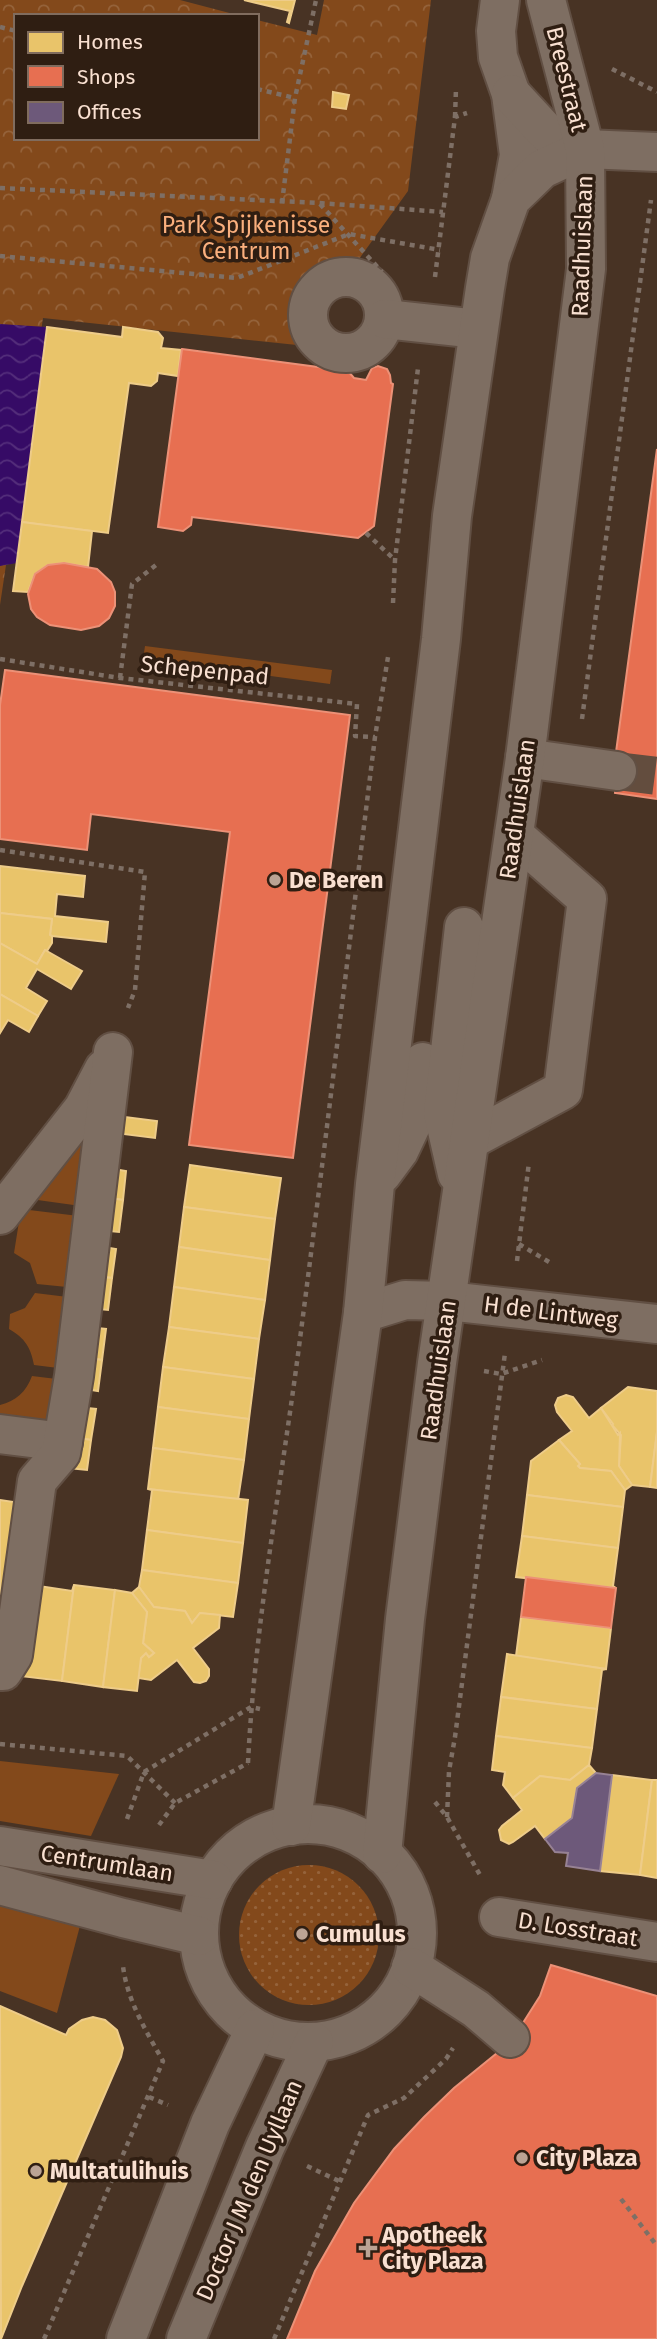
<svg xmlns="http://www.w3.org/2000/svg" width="657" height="2339" font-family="'Fira Sans',sans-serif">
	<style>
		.grass { fill: #83491b }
		.park { fill: url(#park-crowns) }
		.garden { fill: url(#garden-dots) }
		.water { fill: url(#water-waves) }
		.homes { fill: #e9c46a; stroke: #eecc89; stroke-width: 2 }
		.shops { fill: #e76f51; stroke: #ec9177; stroke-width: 2 }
		.offices { fill: #6d597a; stroke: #978294; stroke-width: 2 }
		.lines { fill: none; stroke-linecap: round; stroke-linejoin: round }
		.minor-tunnel { stroke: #634d3e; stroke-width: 38; stroke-dasharray: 38 19; stroke-linecap: butt }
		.minor-casing { stroke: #614f43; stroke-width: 42 }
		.path { stroke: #7e6f65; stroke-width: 4.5; stroke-dasharray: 5 5; stroke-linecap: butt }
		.minor { stroke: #7e6e62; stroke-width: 38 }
		.poi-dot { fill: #bba394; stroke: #2f1e12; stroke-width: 2.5 }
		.labels { text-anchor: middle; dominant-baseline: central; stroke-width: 7; stroke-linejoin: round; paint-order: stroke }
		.street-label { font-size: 23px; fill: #f9e0d1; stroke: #2f1e12 }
		.park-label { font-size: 23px; fill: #faaf7d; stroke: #2f1e12 }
		.poi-label { font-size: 23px; font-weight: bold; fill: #f9e0d1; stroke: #2f1e12; text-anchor: start }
	</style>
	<defs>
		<pattern id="park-crowns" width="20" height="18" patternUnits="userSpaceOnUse" patternTransform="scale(1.75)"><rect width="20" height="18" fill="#83491b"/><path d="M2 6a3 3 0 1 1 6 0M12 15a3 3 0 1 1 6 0" fill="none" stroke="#95633b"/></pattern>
		<pattern id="garden-dots" width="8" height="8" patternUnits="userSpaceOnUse" patternTransform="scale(1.75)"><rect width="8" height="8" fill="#83491b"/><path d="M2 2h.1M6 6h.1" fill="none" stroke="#95633b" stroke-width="1.8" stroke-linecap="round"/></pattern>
		<pattern id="water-waves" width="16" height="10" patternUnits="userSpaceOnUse" patternTransform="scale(1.75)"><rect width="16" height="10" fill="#360b66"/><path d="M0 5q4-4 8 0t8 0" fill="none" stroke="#542e7b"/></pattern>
	</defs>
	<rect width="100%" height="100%" fill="#483324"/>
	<!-- grass -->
	<g class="grass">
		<polygon points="145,646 332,670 330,684 143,659"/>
		<polygon points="82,1123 88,1207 23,1198"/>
		<polygon points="21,1209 87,1217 77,1288 37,1284 30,1263 14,1253"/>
		<path d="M 35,1293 L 76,1298 L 66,1369 L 34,1365 C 31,1348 25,1338 9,1329 L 10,1314 L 25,1308 Z"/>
		<path d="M 32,1376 L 65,1380 L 58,1433 L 0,1425 L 0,1405 C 16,1401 26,1392 32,1376 Z"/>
		<polygon points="0,1761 119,1774 91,1836 0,1821"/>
		<polygon points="0,1903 81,1922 57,2013 0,1991"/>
	</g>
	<!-- park -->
	<polygon class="park" points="0,0 180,0 241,16 16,16 16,138 257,138 257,20 317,35 324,0 431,0 408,191 297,345 43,318 0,605"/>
	<!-- garden -->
	<circle class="garden" cx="309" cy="1935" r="70"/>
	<!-- water -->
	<polygon class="water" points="0,324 47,327 17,563 0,566"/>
	<!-- homes -->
	<g class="homes">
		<polygon points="244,0 295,0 289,23 287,22 290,11"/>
		<polygon points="333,92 349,95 346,109 332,107"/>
		<polygon points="47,327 122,337 123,327 158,332 163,338 161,348 181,350 178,376 158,373 157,381 151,386 129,383 108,533 22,522"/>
		<polygon points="22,522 92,531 88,567 64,563 48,565 35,574 28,592 13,591"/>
		<polygon points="0,866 85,876 83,897 57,894 55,916 108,922 106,942 52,936 50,935 52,919 0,913"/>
		<polygon points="0,913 52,919 50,935 52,936 52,943 47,951 45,950 37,964 0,943"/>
		<polygon points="0,943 37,964 45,950 82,971 71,989 37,969 26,988 47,1001 38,1016 0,994"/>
		<polygon points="0,994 38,1016 29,1032 8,1020 0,1033"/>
		<polygon points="117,1116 157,1121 155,1138 115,1133"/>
		<polygon points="190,1165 281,1178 275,1219 184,1207"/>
		<polygon points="108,1168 126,1171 123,1200 104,1197"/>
		<polygon points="104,1197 123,1200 119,1232 100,1230"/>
		<polygon points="184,1207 275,1219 270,1260 179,1247"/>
		<polygon points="98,1246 116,1249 112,1278 94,1276"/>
		<polygon points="179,1247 270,1260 265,1300 174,1287"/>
		<polygon points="94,1276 112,1278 108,1310 90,1308"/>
		<polygon points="174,1287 265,1300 259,1339 169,1327"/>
		<polygon points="87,1327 106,1329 102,1360 84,1357"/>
		<polygon points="169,1327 259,1339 254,1379 163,1367"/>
		<polygon points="84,1357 102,1360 98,1391 79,1388"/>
		<polygon points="163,1367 254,1379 249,1419 158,1407"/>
		<polygon points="628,1387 657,1391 657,1432 650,1487 632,1485 619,1466 621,1435 612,1425 613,1424 601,1408"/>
		<polygon points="566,1395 573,1397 589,1418 601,1408 618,1435 620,1433 619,1466 632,1485 625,1490 611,1471 580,1468 578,1466 580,1464 559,1440 572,1431 557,1412 555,1405 558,1398"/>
		<polygon points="77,1407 96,1409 91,1440 73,1437"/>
		<polygon points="158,1407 249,1419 244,1460 153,1448"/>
		<polygon points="657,1432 657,1488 650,1487"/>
		<polygon points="73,1437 91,1440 87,1470 69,1468"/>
		<polygon points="559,1440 580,1464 578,1466 580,1468 611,1471 625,1490 623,1507 527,1495 531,1461"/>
		<polygon points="153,1448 244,1460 238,1500 148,1489"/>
		<polygon points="148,1489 248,1500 243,1543 147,1530 152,1490"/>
		<polygon points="527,1495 623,1507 618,1548 522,1536"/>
		<polygon points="0,1500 27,1504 0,1613"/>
		<polygon points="147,1530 243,1543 238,1583 142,1570"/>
		<polygon points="522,1536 618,1548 613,1586 616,1588 516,1577"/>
		<polygon points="142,1570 238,1583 233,1617 200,1613 192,1623 185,1611 154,1607 139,1587"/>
		<polygon points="32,1585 72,1591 74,1585 62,1681 20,1676"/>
		<polygon points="74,1585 115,1590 103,1687 62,1681"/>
		<polygon points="139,1587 154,1607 185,1611 192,1623 200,1613 220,1615 219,1628 193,1648 209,1669 209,1676 206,1681 200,1683 194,1682 177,1660 151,1680 138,1678 141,1658 146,1653 149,1657 154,1653 143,1643 147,1612 132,1593"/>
		<polygon points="115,1590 132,1593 147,1612 143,1643 154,1653 149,1657 146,1653 141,1658 137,1691 103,1687"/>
		<polygon points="521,1617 611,1628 606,1669 516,1656"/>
		<polygon points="507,1654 606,1669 602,1670 597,1709 501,1697"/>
		<polygon points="501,1697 597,1709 592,1748 496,1736"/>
		<polygon points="496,1736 592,1748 589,1765 570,1780 540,1776 513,1798 503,1785 505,1772 492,1770"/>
		<polygon points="589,1765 596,1773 577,1788 572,1818 545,1839 535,1826 513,1842 509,1844 501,1840 499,1830 502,1826 522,1810 513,1798 540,1776 570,1780"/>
		<polygon points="612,1775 652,1780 640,1875 600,1871"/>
		<polygon points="652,1780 657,1780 657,1878 640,1875"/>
		<polygon points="0,2006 66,2035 69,2029 82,2020 93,2017 105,2020 117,2030 123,2048 121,2057 22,2286 1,2339"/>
	</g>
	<!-- shops -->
	<g class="shops">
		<polygon points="182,349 348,371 354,378 366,380 372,368 378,366 387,369 390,375 391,383 393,384 374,526 358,538 192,517 191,525 183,531 158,527"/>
		<polygon points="657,449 657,799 615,793 619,753 616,752"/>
		<polygon points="64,563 97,569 111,582 115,592 115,606 109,618 99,626 81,630 50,625 37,617 31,609 28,594 35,574 48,565"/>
		<polygon points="5,670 350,715 293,1158 189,1145 230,832 91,814 87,850 0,839 0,705"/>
		<polygon points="526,1577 616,1588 611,1628 521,1617"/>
		<polygon points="551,1965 657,1996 657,2339 287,2339 315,2271 354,2203 394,2149 424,2117 454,2088 497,2053 521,2026 540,1996"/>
	</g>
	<!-- offices -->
	<polygon class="offices" points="596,1773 612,1775 600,1871 566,1866 568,1853 555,1852 545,1839 572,1818 577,1788"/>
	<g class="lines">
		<!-- minor-tunnel -->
		<polyline class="minor-tunnel" points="617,771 657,776"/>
		<!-- minor casing -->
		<g class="minor-casing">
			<g id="minor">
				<polyline points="500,0 496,31 498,57 511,94 519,155 511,199"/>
				<polyline points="511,94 548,134 585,149 657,152"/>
				<circle cx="346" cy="315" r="38"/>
				<polyline points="385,319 478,329"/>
				<polyline points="525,758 617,771"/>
				<polyline points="470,1140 563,1090 587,899 514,835"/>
				<polyline points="382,1174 399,1151 417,1113 423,1062"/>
				<polyline points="457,1174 443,1113 464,927"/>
				<polyline points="0,1215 83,1109 104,1069"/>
				<polyline points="363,1313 405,1300 448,1301 657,1324"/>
				<polyline points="0,1434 63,1442"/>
				<polyline points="0,1671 3,1671 13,1655 37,1481 61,1453 74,1376 113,1052"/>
				<circle cx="308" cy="1933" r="109"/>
				<polyline points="291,1826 363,1313 375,1184 441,639 452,516 485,288 490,258 511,199 542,169 585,149"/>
				<polyline points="0,1846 213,1880"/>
				<polyline points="382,1854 405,1619 437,1363 525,758 586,269 585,149 546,0"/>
				<polyline points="0,1885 123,1918 199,1936"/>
				<polyline points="499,1917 657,1942"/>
				<polyline points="411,1967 476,2009 510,2038"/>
				<polyline points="126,2339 210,2124 255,2029"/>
				<polyline points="186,2339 265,2147 314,2042"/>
			</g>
		</g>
		<!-- path -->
		<g class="path">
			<polyline points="0,27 16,31"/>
			<polyline points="612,69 657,92"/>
			<polyline points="257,89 295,98"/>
			<polyline points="455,117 456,88"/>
			<polyline points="0,188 319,203 443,212"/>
			<polyline points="282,203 295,98 316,0"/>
			<polyline points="320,204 382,272"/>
			<polyline points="0,256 237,278 349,234 440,250"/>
			<polyline points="435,277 455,117 467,113"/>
			<polyline points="366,533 395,560"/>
			<polyline points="393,603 395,560 418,368"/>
			<polyline points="0,659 120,678 357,704 355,736 375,737"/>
			<polyline points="120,678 132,584 156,565"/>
			<polyline points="582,719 651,200"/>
			<polyline points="0,850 145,872 135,990 128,1008"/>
			<polyline points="519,1244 549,1262"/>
			<polyline points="517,1261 529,1162"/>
			<polyline points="484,1371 501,1374 542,1360"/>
			<polyline points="0,1744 127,1756 175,1803"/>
			<path d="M 248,1763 C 255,1621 282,1480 300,1339 C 326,1139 350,938 375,737 L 388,657"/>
			<polyline points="435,1802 447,1817 480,1875"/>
			<polyline points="447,1817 449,1771 455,1737 505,1353"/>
			<polyline points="127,1819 144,1772 251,1707 260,1709"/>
			<polyline points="159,1825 175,1803 248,1763"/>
			<polyline points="149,2097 168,2105"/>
			<polyline points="307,2166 339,2181"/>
			<polyline points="621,2199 657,2246"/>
			<path d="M 44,2339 L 163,2061 C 146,2031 127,2000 123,1966"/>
			<polyline points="274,2339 368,2115 404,2098 446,2059 453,2048"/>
		</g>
		<!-- minor -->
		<use href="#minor" class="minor"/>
	</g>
	<!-- markers -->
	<g class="poi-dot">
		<circle cx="275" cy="880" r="7"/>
		<circle cx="302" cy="1934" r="7"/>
		<circle cx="522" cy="2158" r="7"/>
		<circle cx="36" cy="2171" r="7"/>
		<path d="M364.5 2237.5h7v7h7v7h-7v7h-7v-7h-7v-7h7z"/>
	</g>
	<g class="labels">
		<!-- street labels -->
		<g class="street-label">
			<text transform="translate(567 79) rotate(76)">Breestraat</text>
			<text transform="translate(582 246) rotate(-88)">Raadhuislaan</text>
			<text transform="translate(205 670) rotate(6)">Schepenpad</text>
			<text transform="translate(517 809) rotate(-82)">Raadhuislaan</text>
			<text transform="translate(551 1312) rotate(7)">H de Lintweg</text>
			<text transform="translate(438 1370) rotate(-82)">Raadhuislaan</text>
			<text transform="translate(107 1863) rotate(9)">Centrumlaan</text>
			<text transform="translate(578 1929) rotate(9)">D. Losstraat</text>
			<text transform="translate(249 2190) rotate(-67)">Doctor J M den Uyllaan</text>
		</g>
		<!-- park labels -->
		<g class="park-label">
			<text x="246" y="225">Park Spijkenisse<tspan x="246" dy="26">Centrum</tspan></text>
		</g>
		<!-- poi labels -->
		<g class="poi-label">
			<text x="289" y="880">De Beren</text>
			<text x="316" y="1934">Cumulus</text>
			<text x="536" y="2158">City Plaza</text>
			<text x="50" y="2171">Multatulihuis</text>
			<text x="382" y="2235">Apotheek<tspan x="382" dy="26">City Plaza</tspan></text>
		</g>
	</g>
	<!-- legend -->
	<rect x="14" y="14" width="245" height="126" fill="#2f1e12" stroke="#806c5e" stroke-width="2"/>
	<rect x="28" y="32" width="35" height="21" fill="#e9c46a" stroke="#806c5e" stroke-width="2"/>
	<text x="77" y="49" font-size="21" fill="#f9e0d1">Homes</text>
	<rect x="28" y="66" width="35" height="21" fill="#e76f51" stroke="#806c5e" stroke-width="2"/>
	<text x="77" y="84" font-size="21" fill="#f9e0d1">Shops</text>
	<rect x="28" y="102" width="35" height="21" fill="#6d597a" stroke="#806c5e" stroke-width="2"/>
	<text x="77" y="119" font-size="21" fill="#f9e0d1">Offices</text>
</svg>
